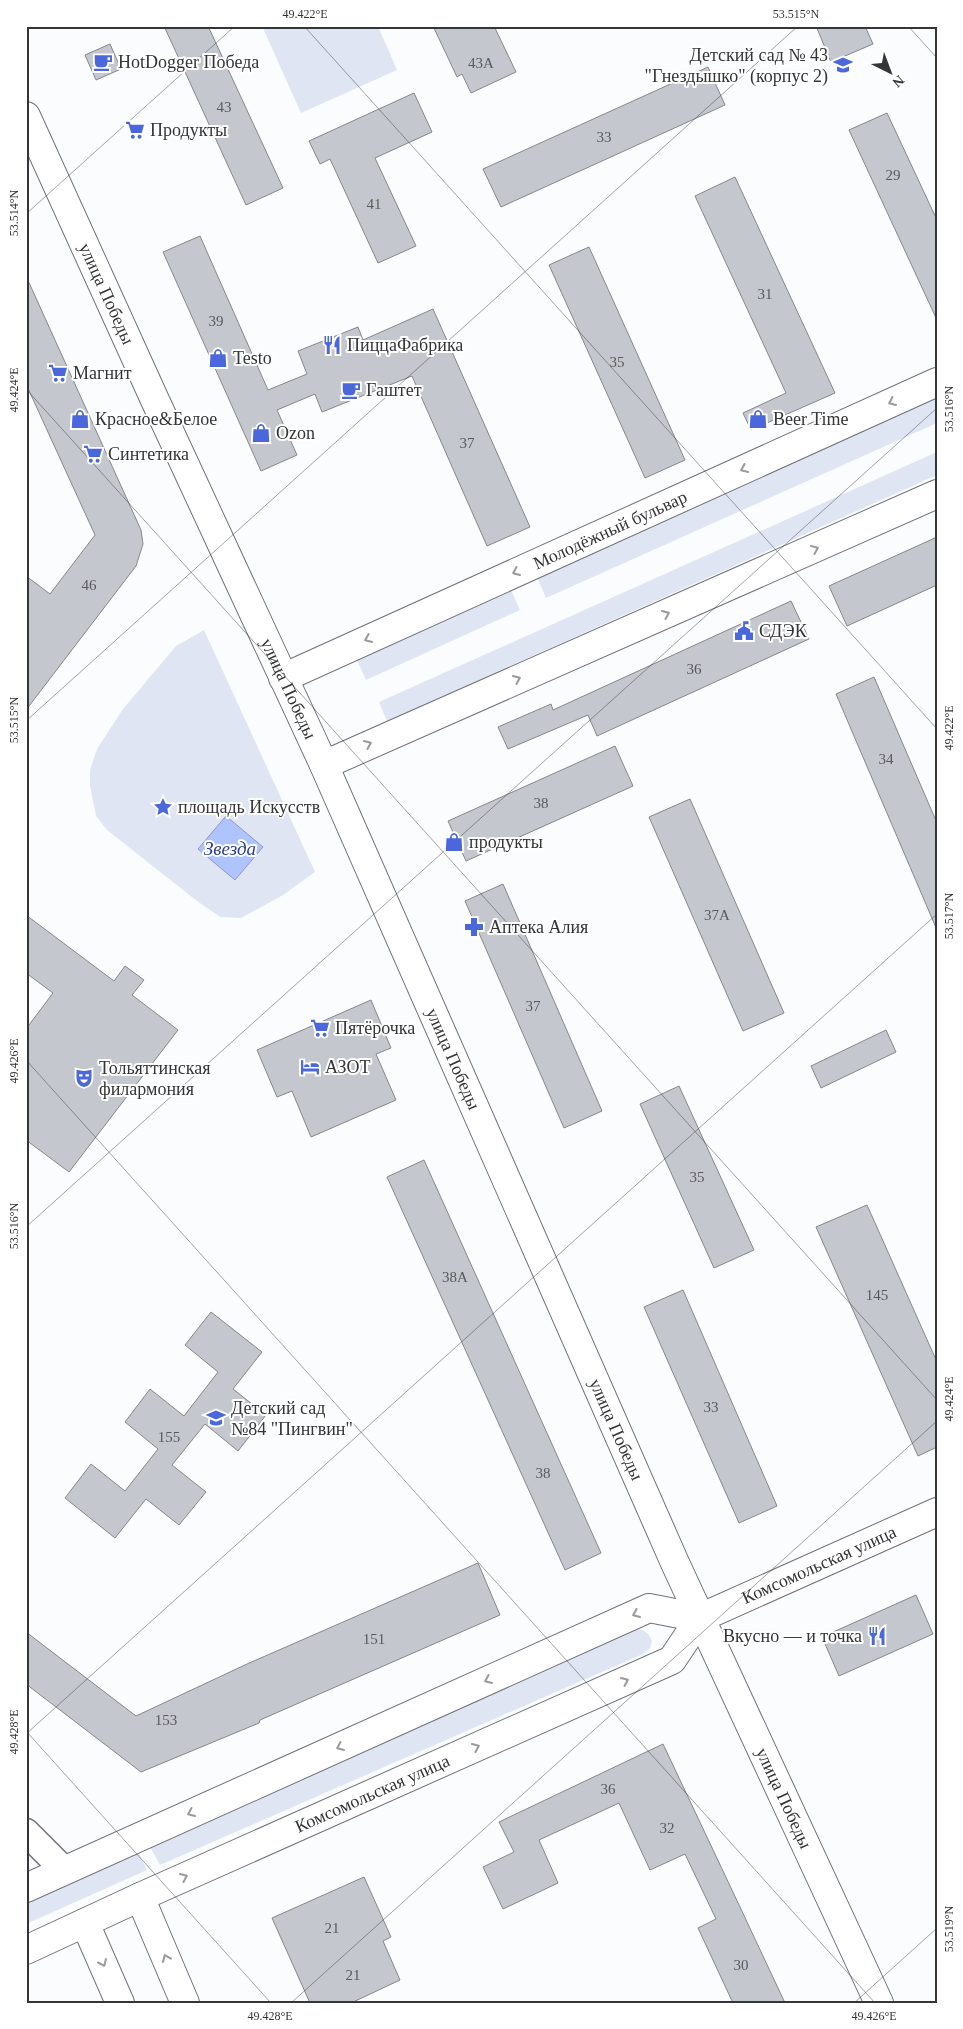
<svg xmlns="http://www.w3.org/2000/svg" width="963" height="2029" font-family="'Times New Roman',serif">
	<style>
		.green { fill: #e0e5f3 }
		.water { fill: #afc4fe; stroke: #8a99c2 }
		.building { fill: #c4c7cd; stroke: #85878d }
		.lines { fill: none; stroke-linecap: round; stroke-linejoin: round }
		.minor-casing { stroke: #707278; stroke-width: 29 }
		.secondary-casing { stroke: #707278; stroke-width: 30 }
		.primary-casing { stroke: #707278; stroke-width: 30 }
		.minor { stroke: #fff; stroke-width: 26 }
		.secondary { stroke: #fff; stroke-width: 28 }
		.primary { stroke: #fff; stroke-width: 28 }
		.oneway { stroke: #9a9a9b }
		.ticks { fill: none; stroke: #343537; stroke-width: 1; stroke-opacity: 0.45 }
		.labels { text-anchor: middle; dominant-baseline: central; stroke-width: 4; stroke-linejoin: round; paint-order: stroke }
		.number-label { font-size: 15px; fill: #585a5c }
		.poi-label { font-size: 18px; fill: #343537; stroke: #fff; text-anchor: start }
		.street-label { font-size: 18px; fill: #343537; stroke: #fff }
		.water-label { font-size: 19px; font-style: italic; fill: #2c4092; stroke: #fff }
		.neatline { fill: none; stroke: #343537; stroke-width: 2 }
		.ticks-label { font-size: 12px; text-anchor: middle; fill: #343537 }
	</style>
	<rect width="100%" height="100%" fill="#fbfcfe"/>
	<!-- green -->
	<g class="green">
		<polygon points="262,26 378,26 397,70 301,113"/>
		<polygon points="937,398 937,423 546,598 537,577"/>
		<polygon points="937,452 937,475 387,721 379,702"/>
		<polygon points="511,590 520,610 366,680 357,660"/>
		<polygon points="204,630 315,872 283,895 241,918 220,917 197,901 107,830 96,816 90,786 90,770 97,749 123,709 176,646"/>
		<path d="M 636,1629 C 645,1630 648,1632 652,1641 L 650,1648 L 643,1654 L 160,1865 L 149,1845 Z"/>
		<polygon points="137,1850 147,1870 26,1924 26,1902"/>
	</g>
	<!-- water -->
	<polygon class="water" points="226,816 263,847 235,880 198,849"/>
	<!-- building -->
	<g class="building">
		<polygon points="164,26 208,26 283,188 246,205"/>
		<polygon points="433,26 494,26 516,72 471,93 462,74 457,77"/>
		<polygon points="816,26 865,26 873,44 831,62"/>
		<polygon points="110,44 121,69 96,80 85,55"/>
		<polygon points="708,67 725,105 501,207 483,169"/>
		<polygon points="414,93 432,132 375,158 416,246 378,263 330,159 320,164 309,141"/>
		<polygon points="887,113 937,220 937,320 849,130"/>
		<polygon points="735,177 835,393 751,430 743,413 786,393 695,196"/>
		<polygon points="200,236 268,390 307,374 298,351 358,327 363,340 433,309 530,527 487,546 412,376 322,412 315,394 277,410 297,455 261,471 163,252"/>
		<polygon points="589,247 685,460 645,478 549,265"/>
		<polygon points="26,276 141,530 143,544 136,566 26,710 26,576 50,594 95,535 26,384"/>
		<polygon points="937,537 937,585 847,626 829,586"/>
		<polygon points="791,601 809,639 597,736 588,715 508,749 498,727 551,704 553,710"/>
		<polygon points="874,677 937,823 937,930 836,694"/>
		<polygon points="615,746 633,786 466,861 448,821"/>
		<polygon points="690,799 784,1013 743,1031 649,817"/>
		<polygon points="503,884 602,1111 564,1128 465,901"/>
		<polygon points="26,915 114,981 125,966 144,980 132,995 178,1030 69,1172 26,1140 26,1029 53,993 26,973"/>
		<polygon points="371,1000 391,1048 376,1054 396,1100 311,1137 292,1091 277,1097 257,1050"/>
		<polygon points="886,1030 896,1052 821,1088 811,1066"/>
		<polygon points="679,1086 754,1250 714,1268 640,1104"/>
		<polygon points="424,1160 601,1553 565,1570 387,1177"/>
		<polygon points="867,1205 937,1362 937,1447 918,1456 816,1227"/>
		<polygon points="683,1290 777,1506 739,1523 644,1307"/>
		<polygon points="211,1312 262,1352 233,1389 266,1415 238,1451 205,1424 172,1465 206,1492 179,1525 146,1499 115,1538 65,1498 91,1464 125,1491 158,1449 125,1422 150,1389 184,1416 218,1372 185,1345"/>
		<polygon points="478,1563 500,1615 260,1720 259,1723 141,1772 26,1684 26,1632 136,1716 247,1664"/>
		<polygon points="916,1595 933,1634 839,1676 822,1637"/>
		<polygon points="663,1744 740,1907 785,2003 733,2003 698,1928 716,1919 685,1854 650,1870 619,1803 539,1840 558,1883 503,1909 483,1867 514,1852 499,1822"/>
		<polygon points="364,1877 391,1937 383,1941 400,1980 351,2003 310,2003 272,1918"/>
	</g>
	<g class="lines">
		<!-- minor casing -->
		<g class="minor-casing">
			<polyline id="minor" points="26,1832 64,1870"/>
		</g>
		<!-- secondary casing -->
		<g class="secondary-casing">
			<g id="secondary">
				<path id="s1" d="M 26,116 L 154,398 L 324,765 L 675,1563 L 879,2003"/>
				<path id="s2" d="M 283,678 L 937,382"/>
				<polyline points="324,765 937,494"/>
				<polyline points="140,1897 185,2003"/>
				<polyline points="85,1923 120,2003"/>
			</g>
		</g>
		<!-- primary casing -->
		<g class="primary-casing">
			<g id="primary">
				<polyline points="26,1888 649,1608 700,1618"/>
				<path id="s3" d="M 26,1950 L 140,1897 L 672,1660 L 700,1618 L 937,1512"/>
			</g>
		</g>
		<!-- minor -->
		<use href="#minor" class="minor"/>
		<!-- secondary -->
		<use href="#secondary" class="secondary"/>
		<!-- primary -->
		<use href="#primary" class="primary"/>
	</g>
	<!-- one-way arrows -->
	<defs><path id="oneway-chevron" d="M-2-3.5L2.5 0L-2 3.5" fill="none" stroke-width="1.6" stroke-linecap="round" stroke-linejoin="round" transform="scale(1.25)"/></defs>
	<g class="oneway">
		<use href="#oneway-chevron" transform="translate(892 402) rotate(156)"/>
		<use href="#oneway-chevron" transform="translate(744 469) rotate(156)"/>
		<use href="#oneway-chevron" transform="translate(815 549) rotate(-24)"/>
		<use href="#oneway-chevron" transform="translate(516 572) rotate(156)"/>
		<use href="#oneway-chevron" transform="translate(666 614) rotate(-24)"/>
		<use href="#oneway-chevron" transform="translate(368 639) rotate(156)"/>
		<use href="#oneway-chevron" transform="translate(517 679) rotate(-24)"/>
		<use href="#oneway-chevron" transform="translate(368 744) rotate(-24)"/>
		<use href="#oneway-chevron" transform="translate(636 1614) rotate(156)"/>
		<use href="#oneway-chevron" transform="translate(488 1680) rotate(156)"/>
		<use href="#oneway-chevron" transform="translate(625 1681) rotate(-24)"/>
		<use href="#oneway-chevron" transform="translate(340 1747) rotate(156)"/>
		<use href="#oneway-chevron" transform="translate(476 1747) rotate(-24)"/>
		<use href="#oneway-chevron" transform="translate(191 1813) rotate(156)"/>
		<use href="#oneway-chevron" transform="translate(184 1877) rotate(-24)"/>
		<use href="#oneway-chevron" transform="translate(166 1958) rotate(-113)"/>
		<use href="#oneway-chevron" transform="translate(103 1963) rotate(66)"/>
	</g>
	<!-- ticks -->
	<path class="ticks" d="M 304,26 L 937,729M 908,26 L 937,58M 26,214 L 235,26M 26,389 L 937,1400M 26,721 L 798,26M 26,1060 L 875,2003M 26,1227 L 937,408M 26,1731 L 271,2003M 26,1734 L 937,914M 291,2003 L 937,1421M 854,2003 L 937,1928"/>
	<!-- icons -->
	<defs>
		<g id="cafe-bare" transform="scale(1.5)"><path d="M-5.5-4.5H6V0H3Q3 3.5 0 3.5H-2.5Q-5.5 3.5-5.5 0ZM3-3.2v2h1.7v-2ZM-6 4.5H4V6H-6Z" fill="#4a68dc" stroke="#fff" stroke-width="2.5" paint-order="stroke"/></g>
		<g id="school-bare" transform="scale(1.5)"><path d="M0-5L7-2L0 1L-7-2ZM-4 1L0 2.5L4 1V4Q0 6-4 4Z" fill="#4a68dc" stroke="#fff" stroke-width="2.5" paint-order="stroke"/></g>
		<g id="supermarket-bare" transform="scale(1.5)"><path d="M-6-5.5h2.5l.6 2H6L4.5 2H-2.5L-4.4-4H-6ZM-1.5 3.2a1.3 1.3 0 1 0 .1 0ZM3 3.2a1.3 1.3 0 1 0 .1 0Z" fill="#4a68dc" stroke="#fff" stroke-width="2.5" paint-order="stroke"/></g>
		<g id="restaurant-bare" transform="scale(1.5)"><path d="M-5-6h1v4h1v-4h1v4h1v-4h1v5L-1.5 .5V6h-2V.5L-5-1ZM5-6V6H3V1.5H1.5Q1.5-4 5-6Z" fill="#4a68dc" stroke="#fff" stroke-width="2.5" paint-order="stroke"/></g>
		<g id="shop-bare" transform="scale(1.5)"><path d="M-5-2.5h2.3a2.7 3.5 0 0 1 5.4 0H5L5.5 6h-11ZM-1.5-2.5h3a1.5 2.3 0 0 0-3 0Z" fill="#4a68dc" stroke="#fff" stroke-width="2.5" paint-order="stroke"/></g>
		<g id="civic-bare" transform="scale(1.5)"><path d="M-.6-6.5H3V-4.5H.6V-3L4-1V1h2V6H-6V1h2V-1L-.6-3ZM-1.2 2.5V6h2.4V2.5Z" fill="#4a68dc" stroke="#fff" stroke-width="2.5" paint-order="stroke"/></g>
		<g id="sight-bare" transform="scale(1.5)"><path d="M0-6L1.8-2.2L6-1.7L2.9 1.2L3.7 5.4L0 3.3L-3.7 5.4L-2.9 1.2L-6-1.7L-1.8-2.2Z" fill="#4a68dc" stroke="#fff" stroke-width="2.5" paint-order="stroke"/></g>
		<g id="pharmacy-bare" transform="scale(1.5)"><path d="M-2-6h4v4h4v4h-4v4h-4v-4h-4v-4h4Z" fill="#4a68dc" stroke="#fff" stroke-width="2.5" paint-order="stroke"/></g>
		<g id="hotel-bare" transform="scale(1.5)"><path d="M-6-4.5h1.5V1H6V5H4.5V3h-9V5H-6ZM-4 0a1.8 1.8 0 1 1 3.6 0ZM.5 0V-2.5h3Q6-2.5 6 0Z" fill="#4a68dc" stroke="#fff" stroke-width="2.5" paint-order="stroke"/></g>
		<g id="theatre-bare" transform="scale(1.5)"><path d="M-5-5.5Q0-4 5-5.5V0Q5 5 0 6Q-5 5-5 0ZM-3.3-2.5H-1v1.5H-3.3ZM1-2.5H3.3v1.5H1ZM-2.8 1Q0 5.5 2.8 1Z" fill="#4a68dc" stroke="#fff" stroke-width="2.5" paint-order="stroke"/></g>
	</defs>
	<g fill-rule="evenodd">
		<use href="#cafe-bare" x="103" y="62"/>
		<use href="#school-bare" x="843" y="65"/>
		<use href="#supermarket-bare" x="135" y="130"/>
		<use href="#restaurant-bare" x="332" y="345"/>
		<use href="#shop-bare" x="218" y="358"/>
		<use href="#supermarket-bare" x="58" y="373"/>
		<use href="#cafe-bare" x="351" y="390"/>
		<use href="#shop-bare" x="80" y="419"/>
		<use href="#shop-bare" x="758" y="419"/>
		<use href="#shop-bare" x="261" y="433"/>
		<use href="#supermarket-bare" x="93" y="454"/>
		<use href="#civic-bare" x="744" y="631"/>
		<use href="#sight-bare" x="163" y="807"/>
		<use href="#shop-bare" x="454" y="842"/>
		<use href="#pharmacy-bare" x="474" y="927"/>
		<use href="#supermarket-bare" x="320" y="1028"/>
		<use href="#hotel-bare" x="310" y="1067"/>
		<use href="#theatre-bare" x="84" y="1078"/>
		<use href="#school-bare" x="216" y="1418"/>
		<use href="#restaurant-bare" x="877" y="1636"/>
	</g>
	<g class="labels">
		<!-- number labels -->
		<g class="number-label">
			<text x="481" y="63">43А</text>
			<text x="224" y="107">43</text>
			<text x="604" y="137">33</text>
			<text x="893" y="175">29</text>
			<text x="374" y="204">41</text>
			<text x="765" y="294">31</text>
			<text x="216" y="321">39</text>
			<text x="617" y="362">35</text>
			<text x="467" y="443">37</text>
			<text x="89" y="585">46</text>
			<text x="694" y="669">36</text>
			<text x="886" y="759">34</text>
			<text x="541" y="803">38</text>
			<text x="717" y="915">37А</text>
			<text x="533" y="1006">37</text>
			<text x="697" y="1177">35</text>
			<text x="455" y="1277">38А</text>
			<text x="877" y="1295">145</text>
			<text x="711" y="1407">33</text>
			<text x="169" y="1437">155</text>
			<text x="543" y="1473">38</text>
			<text x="374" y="1639">151</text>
			<text x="166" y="1720">153</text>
			<text x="608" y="1789">36</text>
			<text x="667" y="1828">32</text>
			<text x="332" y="1928">21</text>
			<text x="741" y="1965">30</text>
			<text x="353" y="1975">21</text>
		</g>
		<!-- poi labels -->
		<g class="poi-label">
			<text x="828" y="55" text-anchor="end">Детский сад № 43<tspan x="828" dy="21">"Гнездышко" (корпус 2)</tspan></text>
			<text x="118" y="62">HotDogger Победа</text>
			<text x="150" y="130">Продукты</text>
			<text x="347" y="345">ПиццаФабрика</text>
			<text x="233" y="358">Testo</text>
			<text x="73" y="373">Магнит</text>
			<text x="366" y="390">Гаштет</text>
			<text x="95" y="419">Красное&amp;Белое</text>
			<text x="773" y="419">Beer Time</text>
			<text x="276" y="433">Ozon</text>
			<text x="108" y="454">Синтетика</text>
			<text x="759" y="631">СДЭК</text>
			<text x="178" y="807">площадь Искусств</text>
			<text x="469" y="842">продукты</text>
			<text x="489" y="927">Аптека Алия</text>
			<text x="335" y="1028">Пятёрочка</text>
			<text x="325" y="1067">АЗОТ</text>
			<text x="99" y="1068">Тольяттинская<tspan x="99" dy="21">филармония</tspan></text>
			<text x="231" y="1408">Детский сад<tspan x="231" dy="21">№84 "Пингвин"</tspan></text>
			<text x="862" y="1636" text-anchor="end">Вкусно — и точка</text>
		</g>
		<!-- street labels -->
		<g class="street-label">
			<text stroke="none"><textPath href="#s1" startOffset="195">улица Победы</textPath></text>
			<text stroke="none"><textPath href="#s2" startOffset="359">Молодёжный бульвар</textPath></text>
			<text stroke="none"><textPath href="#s1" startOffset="630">улица Победы</textPath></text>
			<text stroke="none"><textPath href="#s1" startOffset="1035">улица Победы</textPath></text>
			<text stroke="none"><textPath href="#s1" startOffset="1440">улица Победы</textPath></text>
			<text stroke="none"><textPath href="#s3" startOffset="889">Комсомольская улица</textPath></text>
			<text stroke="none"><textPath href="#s3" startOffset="380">Комсомольская улица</textPath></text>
			<text stroke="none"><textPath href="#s1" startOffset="1845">улица Победы</textPath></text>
		</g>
		<!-- water labels -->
		<g class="water-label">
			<text x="230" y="848">Звезда</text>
		</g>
	</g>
	<!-- border -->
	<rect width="963" height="2029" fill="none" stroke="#ffffff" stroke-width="55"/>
	<!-- north arrow -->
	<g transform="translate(890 72) rotate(138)" stroke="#ffffff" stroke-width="4" paint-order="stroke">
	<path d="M0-4L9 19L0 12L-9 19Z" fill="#343537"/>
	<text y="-8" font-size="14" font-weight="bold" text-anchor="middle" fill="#343537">N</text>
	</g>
	<rect x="28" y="28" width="908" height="1974" class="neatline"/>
	<g class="ticks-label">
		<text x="305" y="18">49.422°E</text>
		<text x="796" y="18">53.515°N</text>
		<text transform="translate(14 213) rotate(-90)" y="4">53.514°N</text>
		<text transform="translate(14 390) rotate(-90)" y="4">49.424°E</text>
		<text transform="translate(949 409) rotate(-90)" y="4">53.516°N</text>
		<text transform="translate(14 720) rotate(-90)" y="4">53.515°N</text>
		<text transform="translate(949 728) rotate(-90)" y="4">49.422°E</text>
		<text transform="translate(949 916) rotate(-90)" y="4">53.517°N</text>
		<text transform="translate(14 1061) rotate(-90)" y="4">49.426°E</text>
		<text transform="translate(14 1226) rotate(-90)" y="4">53.516°N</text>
		<text transform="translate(949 1399) rotate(-90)" y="4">49.424°E</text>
		<text transform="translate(14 1732) rotate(-90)" y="4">49.428°E</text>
		<text transform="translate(949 1929) rotate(-90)" y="4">53.519°N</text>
		<text x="270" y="2020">49.428°E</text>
		<text x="874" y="2020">49.426°E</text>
	</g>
</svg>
